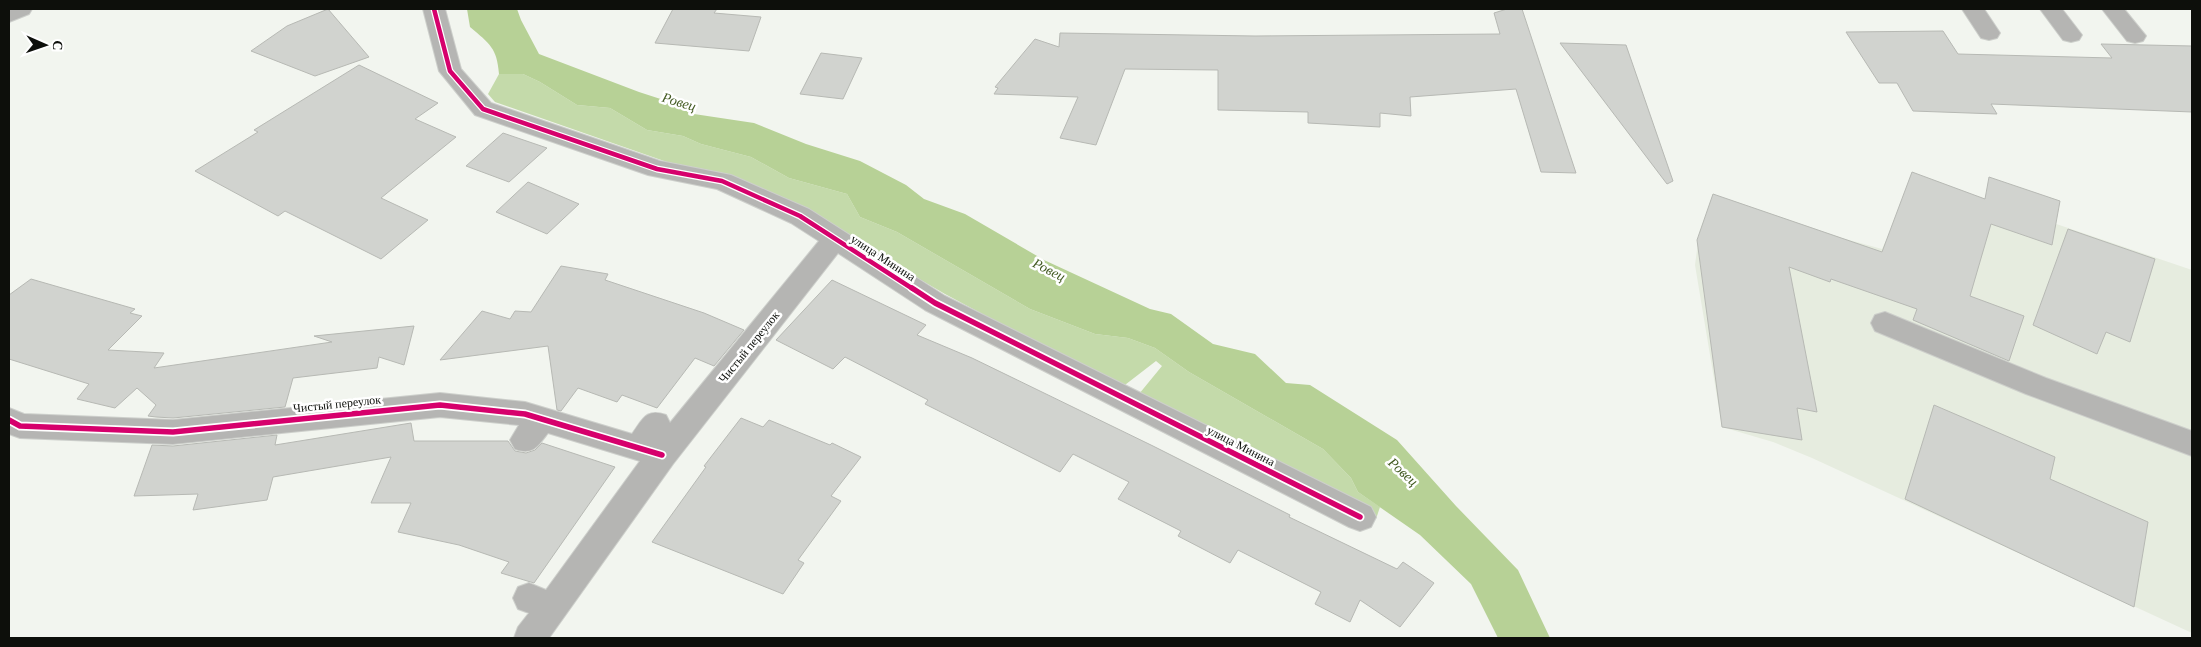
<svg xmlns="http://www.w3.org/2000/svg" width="2201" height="647" font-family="Georgia,serif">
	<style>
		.built { fill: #e6ecdf }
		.forest { fill: #c4daaa }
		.water { fill: #b7d196 }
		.building { fill: #d1d3cf; stroke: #b7b9b4 }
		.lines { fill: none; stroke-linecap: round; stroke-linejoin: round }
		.minor-casing { stroke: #cdcfcb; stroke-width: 2 }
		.minor { fill: #b5b5b3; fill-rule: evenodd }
		.cycleway-far1-casing { stroke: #fff; stroke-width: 7 }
		.cycleway-casing { stroke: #fff; stroke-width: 9 }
		.cycleway-far1 { stroke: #d6006c; stroke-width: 4.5 }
		.cycleway { stroke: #d6006c; stroke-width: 5.5 }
		.labels { text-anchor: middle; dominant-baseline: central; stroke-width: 5; stroke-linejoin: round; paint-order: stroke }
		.street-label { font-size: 12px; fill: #0d0f0b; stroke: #fff }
		.water-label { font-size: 14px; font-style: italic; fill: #425a21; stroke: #fff }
	</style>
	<rect width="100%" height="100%" fill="#f2f5ef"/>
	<!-- built -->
	<polygon class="built" points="1713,194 1842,238 1882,249 1891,230 1997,204 2192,270 2192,633 1812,458 1773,442 1722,427 1695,265 1699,235"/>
	<!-- forest -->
	<polygon class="forest" points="499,74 523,74 540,82 577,105 610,108 647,130 683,136 701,144 751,157 789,178 847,194 860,217 897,232 1030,309 1095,334 1128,338 1155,348 1189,372 1323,449 1351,478 1358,492 1380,507 1376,519 1139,394 1162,366 1156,361 1121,388 945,294 857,243 815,213 728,174 667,162 495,102 488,94"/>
	<!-- water -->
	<path class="water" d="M 467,9 L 517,9 L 521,20 L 539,54 L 639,92 L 676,104 L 694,114 L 754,123 L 806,144 L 860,161 L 906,185 L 924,199 L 965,214 L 1044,260 L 1150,309 L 1171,314 L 1213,344 L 1255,354 L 1286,383 L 1310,385 L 1397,440 L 1456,506 L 1518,570 L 1550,638 L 1498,638 L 1471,584 L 1420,535 L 1358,492 L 1351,478 L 1323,449 L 1189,372 L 1155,348 L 1128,338 L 1095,334 L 1030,309 L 897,232 L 860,217 L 847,194 L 789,178 L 751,157 L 701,144 L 683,136 L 647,130 L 610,108 L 577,105 L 540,82 L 523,74 L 499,74 C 497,48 490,44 470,27 Z"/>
	<!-- building -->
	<g class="building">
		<polygon points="328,9 369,57 315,76 251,51 287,26"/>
		<polygon points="673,9 717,9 714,13 761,17 749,51 655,43"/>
		<polygon points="1507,9 1522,9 1576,173 1541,172 1516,89 1410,97 1411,116 1380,113 1380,127 1308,123 1308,112 1218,110 1218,70 1125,69 1096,145 1060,138 1078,97 994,94 998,88 995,87 1035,39 1059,47 1060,33 1255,36 1500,34 1494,13"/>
		<polygon points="1943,31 1958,54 2112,58 2101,44 2192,46 2192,112 1991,104 1997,114 1913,111 1897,83 1879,83 1846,32"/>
		<polygon points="1560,43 1626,45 1673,181 1667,184"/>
		<polygon points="821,53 862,58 843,99 800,94"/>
		<polygon points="359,65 438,103 415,119 456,137 381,198 428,220 381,259 285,211 278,216 195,171 258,132 254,130"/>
		<polygon points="503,133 547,148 509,182 466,166"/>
		<polygon points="1912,172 1985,199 1989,177 2060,201 2052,245 1991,224 1970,296 2024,316 2009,361 1913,320 1917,309 1831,279 1830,282 1789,267 1817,412 1797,408 1802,440 1722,427 1697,240 1713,194 1882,252"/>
		<polygon points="528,182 579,204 547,234 496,212"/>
		<polygon points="2068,229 2155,259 2130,342 2106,332 2097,354 2033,325"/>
		<polygon points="561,266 608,274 605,280 704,313 744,330 714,366 695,358 657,408 622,395 617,402 578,388 561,411 557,410 548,346 440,360 482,311 510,319 515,311 531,312"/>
		<polygon points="31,279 135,309 130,313 142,316 108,350 164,353 154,368 332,342 314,336 414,326 404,365 379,357 377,368 293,378 285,407 173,418 156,417 148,416 156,405 137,388 115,408 77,399 89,384 9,359 9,295"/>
		<polygon points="832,280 926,325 917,335 972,358 1153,446 1290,515 1289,517 1397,569 1403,562 1434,583 1400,627 1360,600 1350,622 1315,604 1321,592 1238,550 1230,563 1178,536 1181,531 1118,499 1129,482 1073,454 1060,472 925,404 928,400 845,357 833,369 776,340"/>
		<polygon points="1934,405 2055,457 2050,479 2148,522 2134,607 1905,499"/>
		<polygon points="741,418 763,427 769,420 830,445 832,443 861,457 831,496 841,501 798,560 804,563 783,594 652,542 706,467 704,466"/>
		<polygon points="411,423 414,441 508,441 515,451 526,453 535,450 542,443 615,467 534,583 501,573 509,562 459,545 398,532 411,503 371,503 391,457 273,477 267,500 193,510 198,494 134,496 152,445 173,446 277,435 275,445"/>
	</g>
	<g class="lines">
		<!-- minor casing -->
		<g class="minor-casing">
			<g id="minor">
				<polygon points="9,9 32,9 29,14 9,22"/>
				<path d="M 423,9 L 445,9 L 461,69 L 491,103 L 660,161 L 731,175 L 809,209 L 945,296 L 1371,507 L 1376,517 L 1371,527 L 1360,531 L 1349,527 L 925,310 L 838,253 L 673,464 L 549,638 L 514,638 L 518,627 L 529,613 L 518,609 L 513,598 L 518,587 L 529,583 L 546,590 L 640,461 L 548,433 C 537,447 533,455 515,449 L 510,440 L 519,425 L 440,417 L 173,444 L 20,438 L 9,434 L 9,408 L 24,414 L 173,420 L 440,393 L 525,402 L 632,434 C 643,419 646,408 666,415 L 670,423 L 819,241 L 791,223 L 717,189 L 648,175 L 475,115 L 439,71 Z"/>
				<polygon points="1962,9 1984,9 2000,33 1997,38 1989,40 1981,38"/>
				<polygon points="2040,9 2062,9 2082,35 2079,40 2071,42 2063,40"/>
				<polygon points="2102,9 2124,9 2146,36 2143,41 2135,43 2127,41"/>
				<polygon points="1885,312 2046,378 2192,431 2192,456 2026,394 1875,331 1871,323 1875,315"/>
			</g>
		</g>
		<!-- minor -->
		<use href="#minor" class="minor"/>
		<!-- cycleway-far1 casing -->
		<g class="cycleway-far1-casing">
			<polyline id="cycleway-far1" points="434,9 450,71 483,109 657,169 722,181 800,216 913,289"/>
		</g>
		<!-- cycleway casing -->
		<g class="cycleway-casing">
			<g id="cycleway">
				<polyline points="912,288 935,303 1360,517"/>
				<polyline points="9,420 20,426 173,432 440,405 525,414 662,455"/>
			</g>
		</g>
		<!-- cycleway-far1 -->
		<use href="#cycleway-far1" class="cycleway-far1"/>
		<!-- cycleway -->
		<use href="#cycleway" class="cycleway"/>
	</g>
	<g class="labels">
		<!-- street labels -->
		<g class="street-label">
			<text transform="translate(883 258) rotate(33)">улица Минина</text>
			<text transform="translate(749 347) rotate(-51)">Чистый переулок</text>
			<text transform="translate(337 404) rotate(-6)">Чистый переулок</text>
			<text transform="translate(1241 446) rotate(27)">улица Минина</text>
		</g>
		<!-- water labels -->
		<g class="water-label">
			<text transform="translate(679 102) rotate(17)">Ровец</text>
			<text transform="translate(1049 270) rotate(27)">Ровец</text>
			<text transform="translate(1403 472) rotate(42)">Ровец</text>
		</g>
	</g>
	<!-- border -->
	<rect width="2201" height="647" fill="none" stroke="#0d0f0b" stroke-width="20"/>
	<!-- north arrow -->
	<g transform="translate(45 45) rotate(92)" stroke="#ffffff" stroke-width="4" paint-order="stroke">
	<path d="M0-4L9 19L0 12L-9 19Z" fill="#0d0f0b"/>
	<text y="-8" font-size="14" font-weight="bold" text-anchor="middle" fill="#0d0f0b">С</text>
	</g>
</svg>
